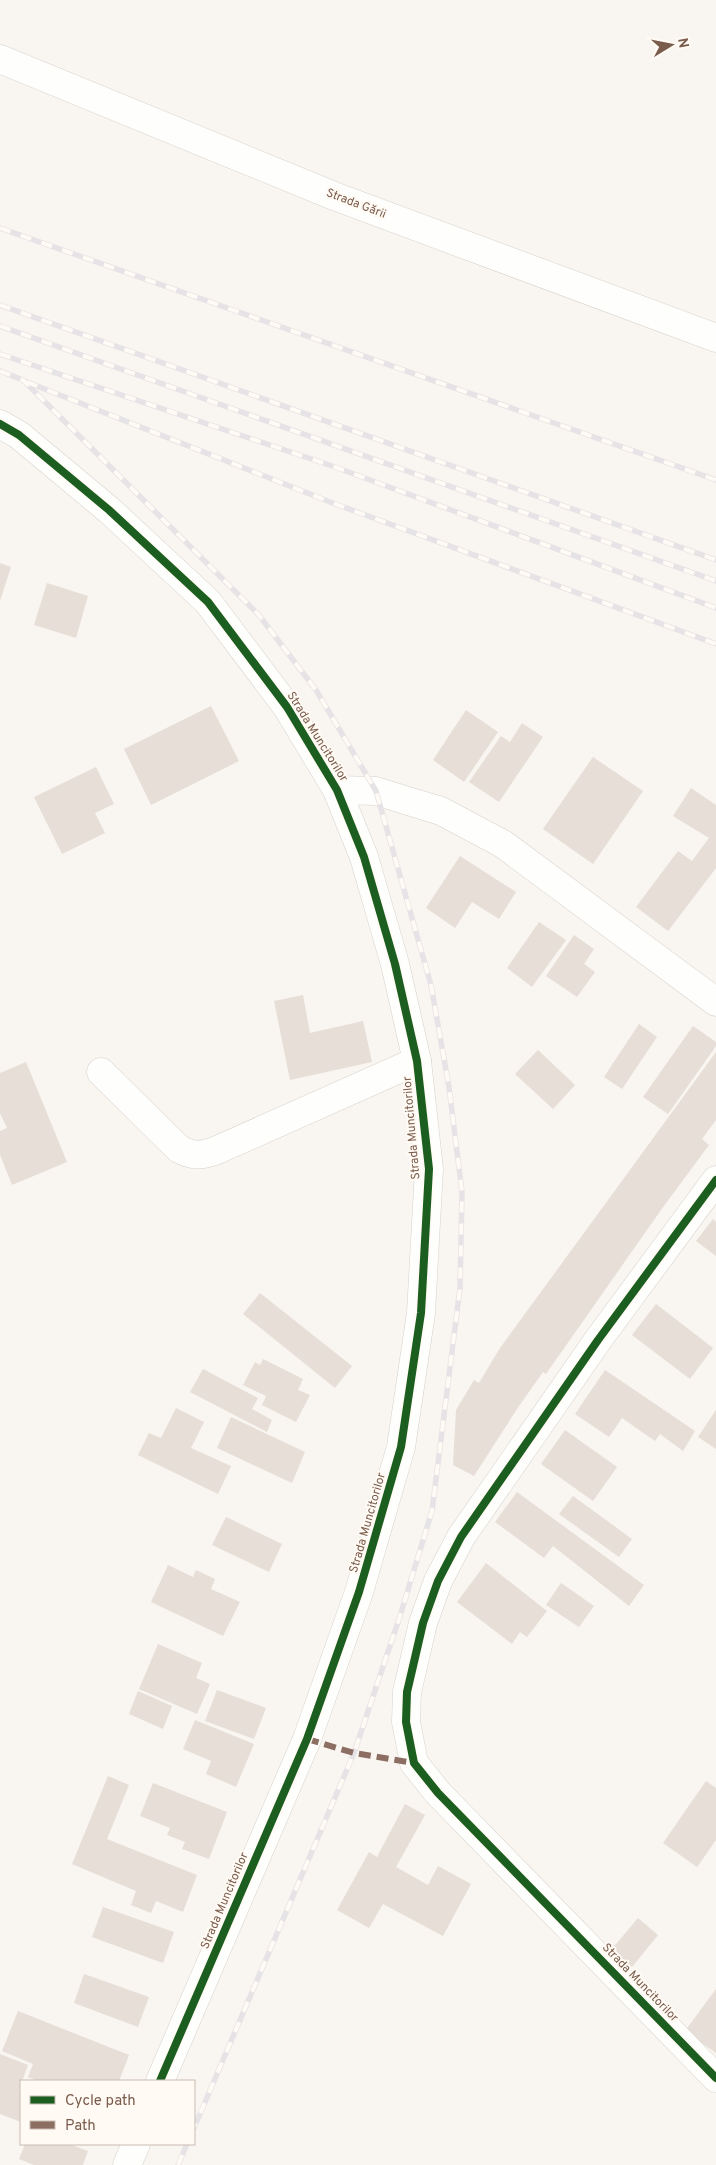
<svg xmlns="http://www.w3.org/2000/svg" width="716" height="2165" font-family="Overpass,sans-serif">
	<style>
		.building { fill: #e6ded7 }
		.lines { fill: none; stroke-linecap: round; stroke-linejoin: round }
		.minor-casing { stroke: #d7d1cb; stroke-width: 29 }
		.secondary-casing { stroke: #d9d2cb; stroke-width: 29 }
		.minor { stroke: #fefefd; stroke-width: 28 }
		.secondary { stroke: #fefefd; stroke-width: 28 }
		.rail-casing { stroke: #e6e3e7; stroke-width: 5.5 }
		.rail { stroke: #fffaf3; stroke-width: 4; stroke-dasharray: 11; stroke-linecap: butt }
		.quiet { stroke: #8d6e63; stroke-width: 6; stroke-dasharray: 12 6; stroke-linecap: butt }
		.cycleway-casing { stroke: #fffaf3; stroke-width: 11 }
		.cycleway { stroke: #1b5e20; stroke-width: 8 }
		.labels { text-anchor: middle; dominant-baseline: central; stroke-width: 4; stroke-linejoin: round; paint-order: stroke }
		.street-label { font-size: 12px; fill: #7a5c4d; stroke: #fffaf3 }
	</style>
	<rect width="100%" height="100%" fill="#f9f5f0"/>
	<!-- building -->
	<g class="building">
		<polygon points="0,563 11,567 0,601"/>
		<polygon points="47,583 88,596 76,638 34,625"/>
		<polygon points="211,706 239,761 151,805 124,749"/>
		<polygon points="466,710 498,732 464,782 433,760"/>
		<polygon points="522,723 543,737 499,802 469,782 501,736 510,742"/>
		<polygon points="593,757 643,791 593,864 543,829"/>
		<polygon points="96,767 114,804 95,813 105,833 62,854 34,797"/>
		<polygon points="691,788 716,805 716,868 668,931 636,907 678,851 692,861 709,838 673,816"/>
		<polygon points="460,856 516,892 499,919 472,902 455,928 426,908"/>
		<polygon points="539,922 566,940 532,987 507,968"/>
		<polygon points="574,935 594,949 584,964 595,972 577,997 546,976"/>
		<polygon points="303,995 310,1033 363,1021 372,1062 290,1080 274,1001"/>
		<polygon points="639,1024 657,1037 622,1089 604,1077"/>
		<polygon points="693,1026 716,1042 716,1046 668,1114 643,1097"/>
		<polygon points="538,1050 575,1085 553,1109 515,1074"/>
		<polygon points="716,1052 716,1120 702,1139 709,1145 661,1210 546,1374 543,1372 519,1406 474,1476 453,1465 456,1410 474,1380 479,1383 500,1348"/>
		<polygon points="26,1062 67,1162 12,1185 0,1155 0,1131 7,1128 0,1113 0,1073"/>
		<polygon points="713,1219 716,1222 716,1256 696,1241"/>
		<polygon points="260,1293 352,1366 335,1388 243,1314"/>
		<polygon points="656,1304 713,1348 690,1379 632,1335"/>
		<polygon points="263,1359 303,1379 298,1390 310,1395 296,1422 262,1405 266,1396 243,1385 255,1362 260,1365"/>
		<polygon points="203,1369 258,1398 252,1409 272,1420 267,1432 190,1392"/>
		<polygon points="605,1370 695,1431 683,1451 660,1434 655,1441 622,1418 609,1437 575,1414"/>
		<polygon points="176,1408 204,1422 191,1448 231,1466 218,1494 138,1455 149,1433 161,1438"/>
		<polygon points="716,1410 716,1449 698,1437"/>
		<polygon points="231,1417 305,1452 292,1483 217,1448"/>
		<polygon points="565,1430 617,1467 593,1501 541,1464"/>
		<polygon points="517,1492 644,1585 629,1606 553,1546 544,1558 495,1522"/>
		<polygon points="573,1496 632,1539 619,1557 559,1514"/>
		<polygon points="226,1517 282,1544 269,1572 212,1545"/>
		<polygon points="486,1563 547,1611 527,1637 520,1632 512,1644 457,1602"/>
		<polygon points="168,1565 193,1577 196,1570 215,1579 211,1589 240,1602 223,1636 151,1602"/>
		<polygon points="561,1583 594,1606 579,1627 546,1605"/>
		<polygon points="158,1644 202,1663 196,1678 210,1684 197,1714 139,1689"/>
		<polygon points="217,1690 266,1708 254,1739 205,1721"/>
		<polygon points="138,1691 172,1706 163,1729 129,1714"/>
		<polygon points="195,1720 254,1744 236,1787 206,1774 211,1761 183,1749"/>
		<polygon points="108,1776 129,1785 107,1839 197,1875 183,1912 156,1901 151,1913 131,1905 136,1891 72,1864"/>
		<polygon points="706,1781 716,1788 716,1840 697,1867 663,1843"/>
		<polygon points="153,1783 227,1812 209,1859 182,1849 185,1842 167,1835 170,1828 140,1816"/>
		<polygon points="405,1804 425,1815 396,1867 428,1885 438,1866 471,1884 443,1936 383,1904 369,1928 337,1910 369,1852 377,1857"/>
		<polygon points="103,1907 174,1932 163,1963 92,1937"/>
		<polygon points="638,1918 658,1935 632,1967 612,1949"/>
		<polygon points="84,1974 149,1997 138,2027 74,2003"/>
		<polygon points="716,1989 716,2053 685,2031"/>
		<polygon points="18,2011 129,2055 119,2081 38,2081 28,2077 33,2064 2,2051"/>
		<polygon points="0,2054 28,2065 19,2090 21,2091 21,2122 0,2114"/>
		<polygon points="25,2144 69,2144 88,2151 83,2165 34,2165 19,2159"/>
	</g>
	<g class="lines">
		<!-- minor casing -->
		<g class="minor-casing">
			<g id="minor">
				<polyline points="0,424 19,435 109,510 208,602 287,707 337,790 364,857 395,964 417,1061 429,1169 421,1313 401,1447 359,1592 307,1739 160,2081"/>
				<polyline points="337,790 376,791 408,801 441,811 503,844 716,1002"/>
				<path d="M 101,1072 L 179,1149 C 192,1156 200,1156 215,1151 L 417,1061"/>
				<polyline points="716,1180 598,1340 461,1537 438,1581 423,1623 414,1662 407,1692 406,1722 414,1763 438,1793 716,2078"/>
				<polyline points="127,2165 136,2144"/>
			</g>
		</g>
		<!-- secondary casing -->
		<g class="secondary-casing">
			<polyline id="secondary" points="0,59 334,196 716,338"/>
		</g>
		<!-- minor -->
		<use href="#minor" class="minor"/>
		<!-- secondary -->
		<use href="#secondary" class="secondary"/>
		<!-- rail casing -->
		<g class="rail-casing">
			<g id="rail">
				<polyline points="0,228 716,480"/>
				<polyline points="0,305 716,560"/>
				<polyline points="0,326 716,581"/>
				<polyline points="0,354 335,467 716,608"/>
				<polyline points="0,371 23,380 258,614 316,690 376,791 431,985 449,1087 462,1192 460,1288 432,1511 400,1616 354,1753 194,2128"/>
				<polyline points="27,382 330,502 716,644"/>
				<polyline points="178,2165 187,2144"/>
			</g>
		</g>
		<!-- rail -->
		<use href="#rail" class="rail"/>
		<!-- quiet -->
		<polyline class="quiet" points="307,1739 354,1753 414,1763"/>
		<!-- cycleway casing -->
		<g class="cycleway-casing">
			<g id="cycleway">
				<polyline points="0,424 19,435 109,510 208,602 287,707 337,790 364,857 395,964 417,1061 429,1169 421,1313 401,1447 359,1592 307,1739 160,2081"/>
				<polyline points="716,1180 598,1340 461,1537 438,1581 423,1623 414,1662 407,1692 406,1722 414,1763 438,1793 716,2078"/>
			</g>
		</g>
		<!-- cycleway -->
		<use href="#cycleway" class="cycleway"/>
	</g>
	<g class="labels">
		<!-- street labels -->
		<g class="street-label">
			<text transform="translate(356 204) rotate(21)">Strada Gării</text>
			<text transform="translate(317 737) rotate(58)">Strada Muncitorilor</text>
			<text transform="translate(412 1128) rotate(-95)">Strada Muncitorilor</text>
			<text transform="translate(368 1523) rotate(-74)">Strada Muncitorilor</text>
			<text transform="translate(225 1901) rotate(-67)">Strada Muncitorilor</text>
			<text transform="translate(640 1983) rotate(46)">Strada Muncitorilor</text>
		</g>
	</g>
	<!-- legend -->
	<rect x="20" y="2080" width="175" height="65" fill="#fffaf3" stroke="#cabbb1"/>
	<rect x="30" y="2096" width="25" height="8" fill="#1b5e20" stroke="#cabbb1"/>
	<text x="65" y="2105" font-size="15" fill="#7a5c4d">Cycle path</text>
	<rect x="30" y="2121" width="25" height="8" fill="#8d6e63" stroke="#cabbb1"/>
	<text x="65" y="2130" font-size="15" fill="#7a5c4d">Path</text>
	<!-- north arrow -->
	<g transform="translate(671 45) rotate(80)" stroke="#fffaf3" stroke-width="4" paint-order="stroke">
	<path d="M0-4L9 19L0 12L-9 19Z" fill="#7a5c4d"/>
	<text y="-8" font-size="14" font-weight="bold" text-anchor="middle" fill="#7a5c4d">N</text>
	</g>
</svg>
